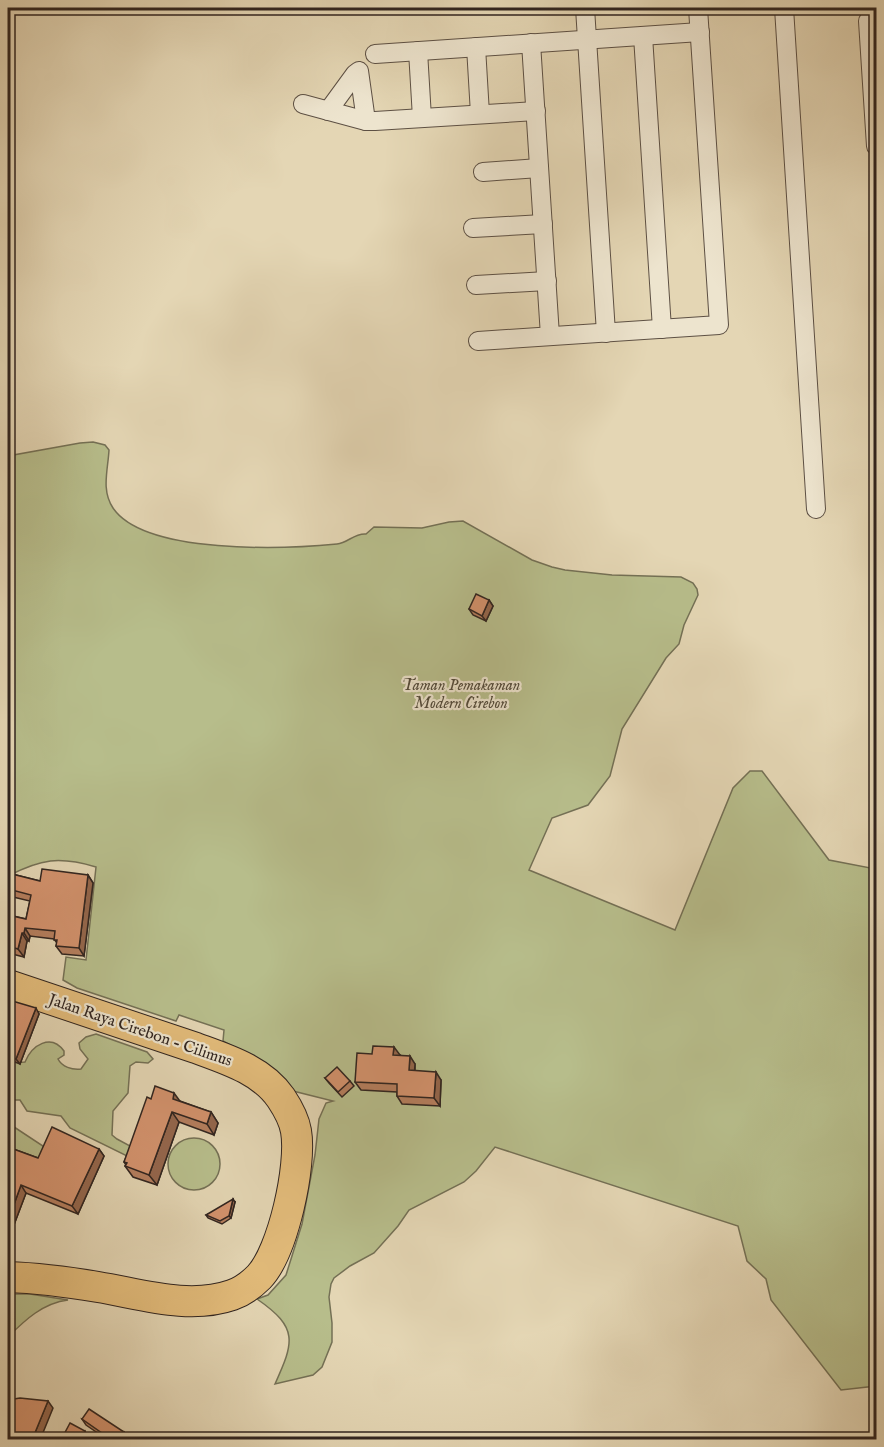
<svg xmlns="http://www.w3.org/2000/svg" width="884" height="1447" font-family="'IM FELL English',serif">
	<style>
		.green { fill: #b7bd8b; stroke: #747055; stroke-width: 1.5 }
		.lines { fill: none; stroke-linecap: round; stroke-linejoin: round }
		.minor-casing { stroke: #5d5044; stroke-width: 20 }
		.trunk-casing { stroke: #30241f; stroke-width: 32 }
		.minor { stroke: #ede4ce; stroke-width: 18 }
		.trunk { stroke: #e2bb7a; stroke-width: 30 }
		.wall { fill: #b57e5e; stroke: #30241f; stroke-width: 1.5; fill-rule: evenodd }
		.shaded-wall { fill: #94664c; stroke: #30241f; stroke-width: 1.5 }
		.building { fill: #d3926d; stroke: #30241f; stroke-width: 1.5 }
		.labels { text-anchor: middle; dominant-baseline: central; stroke-width: 4.5; stroke-linejoin: round; paint-order: stroke }
		.park-label { font-size: 16px; font-style: italic; fill: #524a3a; stroke: #ede4ce }
		.street-label { font-size: 16px; fill: #30241f; stroke: #ede4ce }
	</style>
	<rect width="100%" height="100%" fill="#e4d6b4"/>
	<filter id="stains"><feTurbulence type="fractalNoise" baseFrequency=".00333" numOctaves="4"/><feColorMatrix values="0 0 0 0 .2 0 0 0 0 .09 0 0 0 0 .02 0 0 0 .5 -.17"/></filter>
	<radialGradient id="worn" r=".72"><stop offset=".6" stop-color="#630" stop-opacity="0"/><stop offset="1" stop-color="#630" stop-opacity=".3"/></radialGradient>
	<!-- green -->
	<g class="green">
		<path d="M 93,442 L 105,445 L 109,450 C 108,470 101,490 113,508 C 145,555 286,549 337,544 C 348,543 354,533 366,534 L 374,527 L 422,528 L 449,522 L 463,521 L 532,560 L 552,567 L 565,570 L 612,575 L 681,577 L 693,583 L 697,589 L 698,595 L 684,625 L 679,644 L 666,658 L 622,729 L 610,776 L 588,805 L 552,818 L 529,870 L 675,930 L 733,788 L 750,771 L 762,771 L 829,860 L 876,869 L 876,1386 L 841,1390 L 771,1300 L 766,1279 L 747,1261 L 738,1226 L 495,1147 L 476,1171 L 464,1182 L 409,1210 L 398,1226 L 374,1253 L 350,1266 L 334,1278 L 331,1284 L 329,1297 L 332,1323 L 332,1342 L 322,1367 L 313,1375 L 275,1384 C 294,1342 299,1328 257,1299 L 268,1295 L 286,1275 L 302,1224 L 315,1155 L 319,1119 L 326,1103 L 333,1101 L 293,1091 L 265,1064 L 223,1041 L 224,1030 L 179,1015 L 176,1021 L 77,988 L 63,980 L 66,957 L 86,960 L 96,867 C 59,856 41,859 8,876 L 8,456 L 80,443 Z"/>
		<path d="M 96,1034 L 147,1052 L 153,1059 L 148,1063 L 136,1062 L 130,1066 L 128,1093 L 113,1111 L 112,1135 L 117,1139 L 132,1147 L 129,1157 L 70,1128 L 61,1116 L 27,1111 L 20,1100 L 10,1100 L 8,1103 L 8,1063 L 25,1062 C 32,1045 51,1033 64,1051 L 64,1055 L 58,1059 C 62,1067 72,1070 81,1069 L 88,1059 L 80,1049 L 79,1043 L 86,1037 Z"/>
		<polygon points="8,1123 46,1148 40,1161 8,1153"/>
		<circle cx="194" cy="1164" r="26"/>
		<path d="M 8,1294 L 30,1294 L 68,1300 C 43,1303 25,1320 8,1337 Z"/>
	</g>
	<g class="lines">
		<!-- minor casing -->
		<g class="minor-casing">
			<g id="minor">
				<polyline points="585,8 606,333"/>
				<polyline points="784,8 816,509"/>
				<polyline points="876,20 868,21 876,146"/>
				<polyline points="643,36 662,329"/>
				<polyline points="531,43 550,336"/>
				<polyline points="476,47 480,114"/>
				<polyline points="418,51 422,118"/>
				<polyline points="375,54 700,32"/>
				<polyline points="303,104 366,121 375,121 536,111"/>
				<polyline points="328,111 355,74 359,71 366,121"/>
				<polyline points="483,172 539,168"/>
				<polyline points="473,228 543,224"/>
				<polyline points="476,285 547,281"/>
				<polyline points="478,341 719,325 698,8"/>
				<polyline points="876,1440 876,1438"/>
			</g>
		</g>
		<!-- trunk casing -->
		<g class="trunk-casing">
			<path id="trunk" d="M 8,985 L 196,1048 C 226,1059 262,1070 281,1098 C 287,1107 294,1119 296,1131 C 302,1165 283,1252 259,1277 C 252,1284 241,1292 232,1295 C 189,1310 141,1294 98,1287 C 68,1282 37,1278 8,1277"/>
		</g>
		<!-- minor -->
		<use href="#minor" class="minor"/>
		<!-- trunk -->
		<use href="#trunk" class="trunk"/>
	</g>
	<!-- wall -->
	<g class="wall">
		<polygon points="489,600 493,606 486,621 473,615 469,609"/>
		<path d="M 8,873 L 40,881 L 88,875 L 93,883 L 84,956 L 62,954 L 56,946 L 57,943 L 54,939 L 30,936 L 29,941 L 27,941 L 24,957 L 8,953 ZM 13,897 L 30,901 L 26,919 L 9,915 Z"/>
		<polygon points="8,1004 39,1014 20,1064 8,1059"/>
		<polygon points="400,1055 415,1064 415,1071 441,1080 440,1106 402,1104 397,1096 397,1092 361,1090 355,1082"/>
		<polygon points="325,1078 350,1081 354,1086 342,1097 329,1083"/>
		<polygon points="151,1099 180,1101 211,1112 218,1123 214,1135 179,1122 157,1185 133,1177 125,1166 126,1165 124,1162"/>
		<polygon points="8,1147 38,1158 99,1149 104,1156 78,1214 26,1193 9,1238 8,1237"/>
		<polygon points="235,1202 231,1218 222,1224 208,1218 206,1215"/>
		<polygon points="82,1419 124,1432 128,1438 127,1440 108,1440 86,1425"/>
	</g>
	<!-- shaded-wall -->
	<g class="shaded-wall">
		<polygon points="489,600 493,606 486,621 482,616"/>
		<polygon points="88,875 93,883 84,956 79,948"/>
		<polygon points="8,890 13,897 8,921"/>
		<polygon points="25,928 30,936 29,941 24,933"/>
		<polygon points="22,933 27,941 24,957 18,949"/>
		<polygon points="36,1008 39,1014 20,1064 16,1059"/>
		<polygon points="394,1047 400,1055 399,1063 393,1055"/>
		<polygon points="410,1056 415,1064 414,1078 409,1070"/>
		<polygon points="436,1072 441,1080 440,1106 434,1098"/>
		<polygon points="174,1093 182,1104 173,1099"/>
		<polygon points="172,1112 179,1122 157,1185 149,1175"/>
		<polygon points="211,1112 218,1123 214,1135 207,1124"/>
		<polygon points="99,1149 104,1156 78,1214 72,1206"/>
		<polygon points="21,1185 26,1193 9,1238 8,1235 8,1221"/>
		<polygon points="233,1199 235,1202 231,1218 229,1216"/>
		<polygon points="48,1401 53,1408 40,1440 32,1440"/>
		<polygon points="85,1431 88,1437 87,1440 80,1440"/>
		<polygon points="124,1432 128,1438 127,1440 119,1440"/>
	</g>
	<!-- building -->
	<g class="building">
		<polygon points="476,594 489,600 482,616 469,609"/>
		<polygon points="42,869 88,875 79,948 56,946 57,940 54,940 55,931 25,928 24,933 22,933 18,949 8,946 8,915 26,919 31,895 8,889 8,873 40,881"/>
		<polygon points="9,1000 36,1008 16,1059 8,1056 8,1004"/>
		<polygon points="373,1046 394,1047 393,1055 410,1056 409,1070 436,1072 434,1098 397,1096 397,1084 355,1082 357,1053 372,1054"/>
		<polygon points="337,1067 350,1081 338,1092 325,1078"/>
		<polygon points="155,1086 174,1093 173,1099 211,1112 207,1124 172,1112 149,1175 125,1166 127,1163 124,1162 147,1097 151,1099"/>
		<polygon points="52,1127 99,1149 72,1206 21,1185 8,1221 8,1147 38,1158"/>
		<polygon points="233,1199 229,1216 220,1221 206,1215"/>
		<polygon points="20,1398 48,1401 32,1440 8,1440 8,1400"/>
		<polygon points="89,1409 124,1432 119,1440 112,1440 82,1419"/>
		<polygon points="70,1423 85,1431 80,1440 61,1440"/>
	</g>
	<g class="labels">
		<!-- park labels -->
		<g class="park-label">
			<text x="461" y="686">Taman Pemakaman<tspan x="461" dy="18">Modern Cirebon</tspan></text>
		</g>
		<!-- street labels -->
		<g class="street-label">
			<text transform="translate(140 1031) rotate(19)">Jalan Raya Cirebon - Cilimus</text>
		</g>
	</g>
	<!-- margin -->
	<rect width="884" height="1447" fill="none" stroke="#e4d6b4" stroke-width="30"/>
	<rect x="9" y="9" width="866" height="1429" fill="none" stroke="#30241f" stroke-width="3"/>
	<rect x="15" y="15" width="854" height="1417" fill="none" stroke="#30241f" stroke-width="1.5"/>
	<rect width="100%" height="100%" filter="url(#stains)"/>
	<rect width="100%" height="100%" fill="url(#worn)"/>
</svg>
